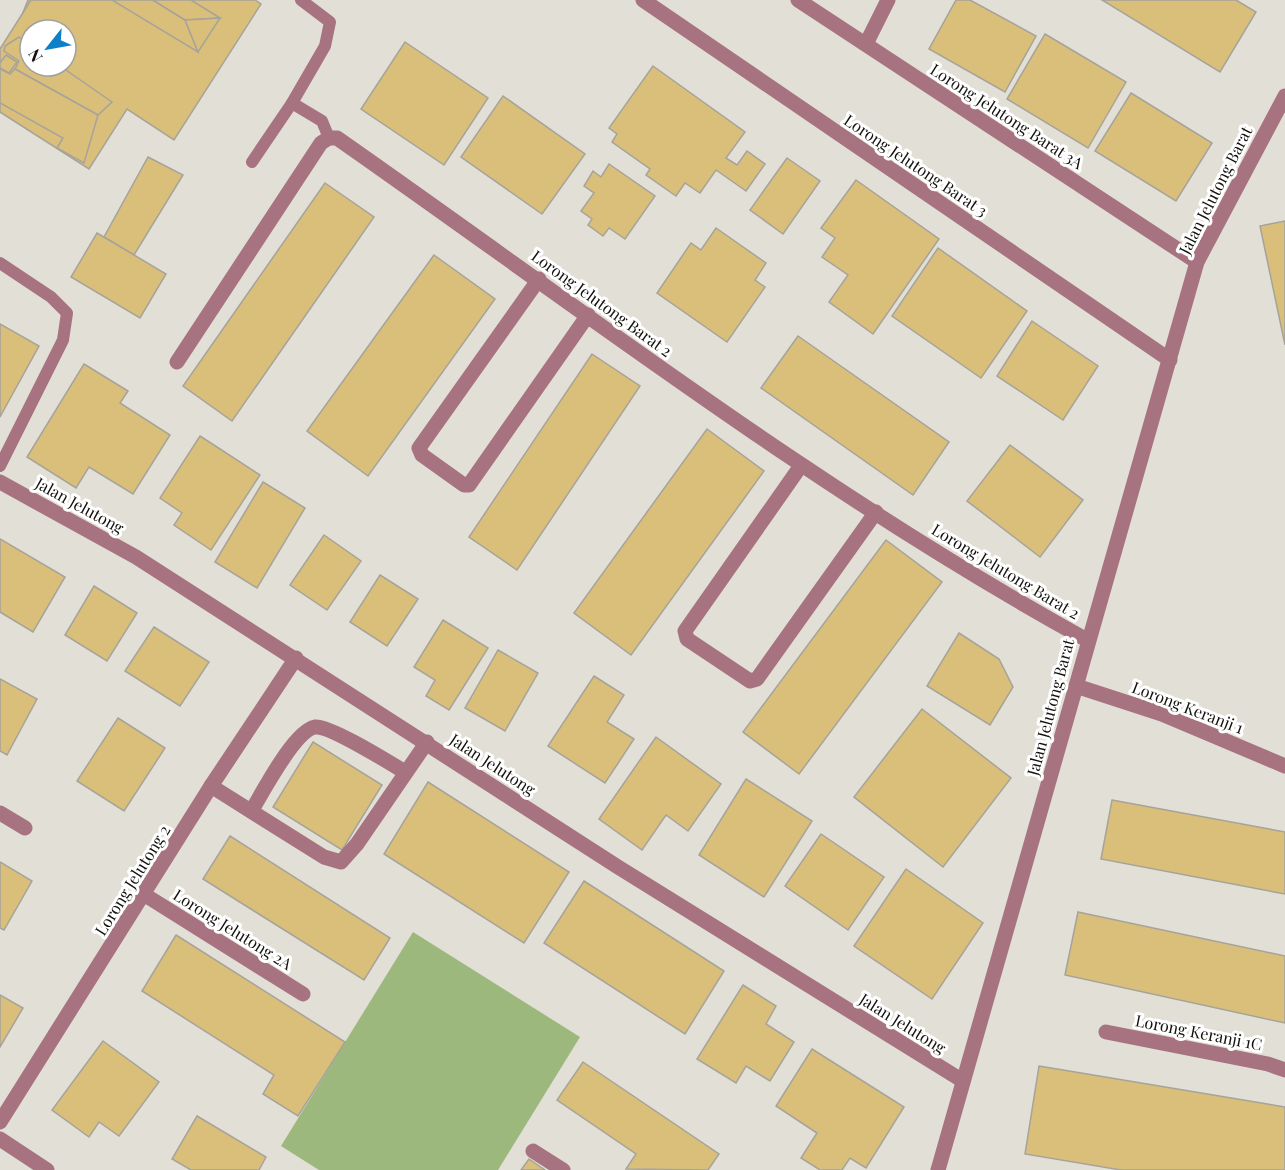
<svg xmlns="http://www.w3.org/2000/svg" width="1285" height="1170" font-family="'Playfair Display',serif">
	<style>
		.green { fill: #9cb87d }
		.building { fill: #dabf7a; stroke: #a6a39a; stroke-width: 1.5; fill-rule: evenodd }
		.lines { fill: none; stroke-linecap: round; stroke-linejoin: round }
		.service { stroke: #a77381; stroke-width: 12 }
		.minor { stroke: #a77381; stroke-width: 15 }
		.labels { text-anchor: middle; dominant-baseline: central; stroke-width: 6; stroke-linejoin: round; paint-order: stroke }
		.street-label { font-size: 16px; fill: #12110e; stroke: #fff }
	</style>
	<rect width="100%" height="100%" fill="#e2dfd6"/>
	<!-- green -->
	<polygon class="green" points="413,932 580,1037 498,1170 319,1170 281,1146"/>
	<!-- building -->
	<g class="building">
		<polygon points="28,0 112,0 201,56 176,81 164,104 161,124 66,66 66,30 30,30 30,44 19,37 18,25"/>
		<path d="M 31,0 L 255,0 L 261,4 L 174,140 L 127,109 L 89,169 L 0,112 L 0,49 ZM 30,30 L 66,30 L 66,66 L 30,66 Z"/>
		<polygon points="112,0 153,0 185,20 198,52"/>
		<polygon points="153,0 191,0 220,18 185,20"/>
		<polygon points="956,0 970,0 1036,36 1005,92 929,49"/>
		<polygon points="1102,0 1236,0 1256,12 1220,72"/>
		<polygon points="220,18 198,52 185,20"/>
		<polygon points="1045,34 1126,82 1088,148 1007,99"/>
		<polygon points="19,37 30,45 30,66 60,66 112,102 98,115 15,69 19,61 4,51 5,46"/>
		<polygon points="405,42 488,98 444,165 361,109"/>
		<polygon points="6,55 17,62 9,73 0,68 0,63"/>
		<polygon points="653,66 745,132 726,158 737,165 747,151 765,164 746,191 716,170 700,193 685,183 676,196 646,175 650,169 612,142 617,134 609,128"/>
		<polygon points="0,69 10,74 15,69 98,115 84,163 57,148 63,138 0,103"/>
		<polygon points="1131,93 1212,143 1176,201 1095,151"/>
		<polygon points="503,96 585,154 542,214 461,157"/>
		<polygon points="148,157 183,175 134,255 104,237"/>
		<polygon points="787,158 820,181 783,234 750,210"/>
		<polygon points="609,164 655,196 625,239 609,228 603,236 588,225 592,219 581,211 594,193 584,186 593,171 601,177"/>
		<polygon points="856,180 939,239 873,334 829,302 848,275 822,257 835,238 821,228"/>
		<polygon points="325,183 374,217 232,421 183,386"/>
		<polygon points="1285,221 1285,345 1260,226"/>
		<polygon points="716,228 766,263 755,280 765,287 727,342 657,293 691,243 701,250"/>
		<polygon points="97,233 166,274 140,318 71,277"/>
		<polygon points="938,248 1027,311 981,378 892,316"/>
		<polygon points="434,255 495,299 368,476 307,431"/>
		<polygon points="1032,321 1098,366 1063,420 997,376"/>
		<polygon points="0,324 39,346 0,417"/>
		<polygon points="798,336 949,442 913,495 761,388"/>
		<polygon points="592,354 640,386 517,570 469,537"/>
		<polygon points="84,364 128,391 120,403 170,435 133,494 89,467 76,488 27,457"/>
		<polygon points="707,429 764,471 631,655 574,613"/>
		<polygon points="200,436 260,475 211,550 174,525 182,513 160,498"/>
		<polygon points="1010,445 1083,500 1040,557 967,501"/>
		<polygon points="263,482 305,508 257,588 215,562"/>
		<polygon points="324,535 361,561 327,610 290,585"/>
		<polygon points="0,539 65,577 33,632 0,612"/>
		<polygon points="886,540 942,582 799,774 743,732"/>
		<polygon points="380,575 418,599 387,646 350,622"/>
		<polygon points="94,586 137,613 107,661 65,635"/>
		<polygon points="443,620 488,648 449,710 426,696 435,680 414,667"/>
		<polygon points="154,627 209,662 180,706 125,671"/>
		<polygon points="959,633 999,659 1013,687 990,725 927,686"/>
		<polygon points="498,650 538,673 505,731 465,708"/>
		<polygon points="594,676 624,695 607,722 634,739 605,783 548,746"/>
		<polygon points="0,679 37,699 7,755 0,751"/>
		<polygon points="922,709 1011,778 943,867 854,797"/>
		<polygon points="118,718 165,748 124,811 77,781"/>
		<polygon points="656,737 721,784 688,831 666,815 642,850 599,819"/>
		<polygon points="313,742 382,785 342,850 273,807"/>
		<polygon points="746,779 812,821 764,897 699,855"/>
		<polygon points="428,782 569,872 524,943 384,854"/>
		<polygon points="1112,800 1285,832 1285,894 1101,859"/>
		<polygon points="821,834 884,877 848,930 785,886"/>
		<polygon points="230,836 390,938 364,980 203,879"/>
		<polygon points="0,862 32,881 4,930 0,928"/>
		<polygon points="906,869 983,923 932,999 854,946"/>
		<polygon points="584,881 724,971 685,1034 544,943"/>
		<polygon points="1078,912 1285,956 1285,1023 1065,975"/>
		<polygon points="176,935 345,1042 298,1116 263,1094 274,1075 142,991"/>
		<polygon points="743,985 776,1006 766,1024 794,1042 770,1081 746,1066 736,1083 697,1059"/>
		<polygon points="0,995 23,1008 0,1047"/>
		<polygon points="103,1041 159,1082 119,1136 99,1122 89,1137 52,1110"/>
		<polygon points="812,1049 904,1107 866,1168 850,1158 842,1170 820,1170 801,1158 817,1133 776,1106"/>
		<polygon points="583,1062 719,1154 708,1170 626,1169 636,1154 557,1100"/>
		<polygon points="1039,1066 1285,1107 1285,1170 1121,1170 1025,1154"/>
		<polygon points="197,1116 266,1157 259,1170 191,1170 172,1159"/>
		<polygon points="529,1159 545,1170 521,1170"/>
	</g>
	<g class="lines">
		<!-- service -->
		<g class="service">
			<polyline points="292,103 325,46 330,22 301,0"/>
			<polyline points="252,162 292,103 322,121 329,138"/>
			<polyline points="0,263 51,297 67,313 63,340 0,466"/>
		</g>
		<!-- minor -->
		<g class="minor">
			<polyline points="643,0 1170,360"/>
			<polyline points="798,0 1197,262"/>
			<polyline points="866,44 888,0"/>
			<polyline points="539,279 419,448 422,455 464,485 469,485 588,315"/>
			<path d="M 177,362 L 321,143 L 329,138 L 337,138 C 583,310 823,495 1087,640"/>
			<polyline points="800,467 685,631 687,639 750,681 757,679 876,512"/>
			<polyline points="0,482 136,557 618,867 963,1081"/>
			<polyline points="1076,686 1162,714 1285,766"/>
			<polyline points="211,786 324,857 341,862 357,844 427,742"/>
			<path d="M 252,810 C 263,792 294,731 315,727 C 329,725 390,763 405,772"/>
			<polyline points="0,813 25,828"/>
			<polyline points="145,895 303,994"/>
			<polyline points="1106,1032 1268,1064 1285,1070"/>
			<polyline points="0,1122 211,786 296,658"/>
			<polyline points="0,1139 47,1170"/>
			<polyline points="533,1151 563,1170"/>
			<polyline points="938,1170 1197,262 1285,96"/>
		</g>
	</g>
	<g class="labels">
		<!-- street labels -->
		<g class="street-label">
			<text transform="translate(1007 116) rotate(33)">Lorong Jelutong Barat 3A</text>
			<text transform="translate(916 165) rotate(34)">Lorong Jelutong Barat 3</text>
			<text transform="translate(1215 190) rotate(-63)">Jalan Jelutong Barat</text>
			<text transform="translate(602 303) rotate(36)">Lorong Jelutong Barat 2</text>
			<text transform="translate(80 505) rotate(29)">Jalan Jelutong</text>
			<text transform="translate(1006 571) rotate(31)">Lorong Jelutong Barat 2</text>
			<text transform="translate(1050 707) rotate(-75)">Jalan Jelutong Barat</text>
			<text transform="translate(1188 707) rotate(21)">Lorong Keranji 1</text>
			<text transform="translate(493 764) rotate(33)">Jalan Jelutong</text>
			<text transform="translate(132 880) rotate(-58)">Lorong Jelutong 2</text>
			<text transform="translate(233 929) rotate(32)">Lorong Jelutong 2A</text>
			<text transform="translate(903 1023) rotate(32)">Jalan Jelutong</text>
			<text transform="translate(1199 1032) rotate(11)">Lorong Keranji 1C</text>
		</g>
	</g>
	<!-- north arrow -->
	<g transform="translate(48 48) rotate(239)"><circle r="28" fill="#ffffff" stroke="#a0a09f" stroke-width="1.5"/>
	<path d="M0-4.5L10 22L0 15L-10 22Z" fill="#0e80ca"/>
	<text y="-9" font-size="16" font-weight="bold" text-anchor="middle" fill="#12110e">N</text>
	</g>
</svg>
